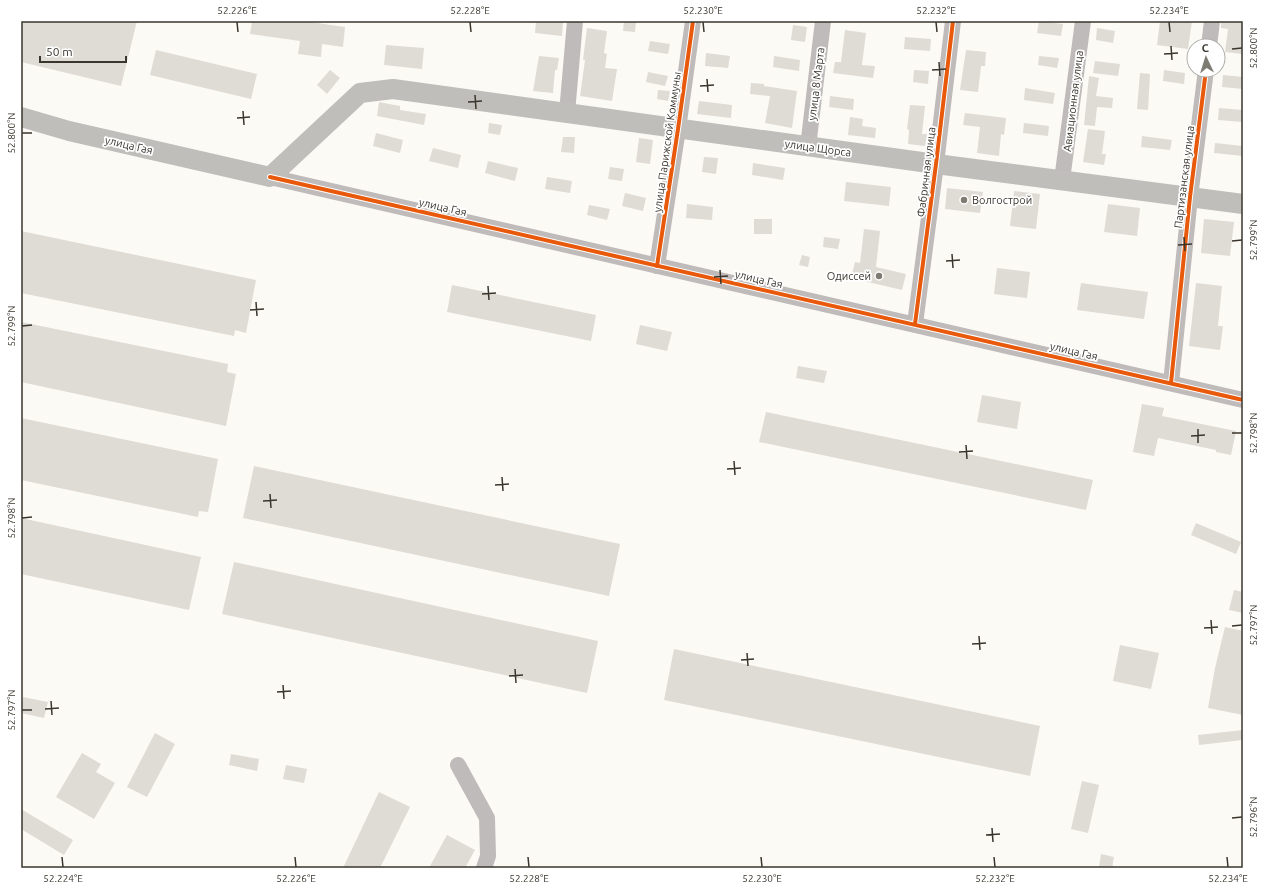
<svg xmlns="http://www.w3.org/2000/svg" width="1264" height="889" font-family="Ubuntu,sans-serif">
	<style>
		.building { fill: #dfdcd5 }
		.lines { fill: none; stroke-linecap: round; stroke-linejoin: round }
		.minor { stroke: #bfbbba; stroke-width: 16 }
		.major { stroke: #c0beba; stroke-width: 20 }
		.cycleway-casing { stroke: #fff; stroke-width: 6 }
		.cycleway { stroke: #e8590c; stroke-width: 4 }
		.ticks { fill: none; stroke: #3a362d; stroke-width: 1.5 }
		.poi-dot { fill: #7e7b73; stroke: #fff; stroke-width: 1.5 }
		.labels { text-anchor: middle; dominant-baseline: central; stroke-width: 3.5; stroke-linejoin: round; paint-order: stroke }
		.street-label { font-size: 11px; fill: #3a362d; stroke: #fff }
		.poi-label { font-size: 11px; fill: #3a362d; stroke: #fff; text-anchor: start }
		.neatline { fill: none; stroke: #3a362d; stroke-width: 1.5 }
		.ticks-label { font-size: 10px; text-anchor: middle; fill: #3a362d }
	</style>
	<rect width="100%" height="100%" fill="#fcfaf5"/>
	<!-- building -->
	<g class="building">
		<polygon points="21,21 137,21 121,86 21,62"/>
		<polygon points="252,21 303,21 345,27 343,47 322,44 321,57 298,54 300,41 250,34"/>
		<polygon points="536,21 563,22 562,36 535,33"/>
		<polygon points="624,21 636,22 635,32 623,31"/>
		<polygon points="1039,21 1063,24 1061,36 1037,33"/>
		<polygon points="1160,21 1192,21 1188,49 1157,45"/>
		<polygon points="1221,21 1243,21 1242,54 1225,52 1228,29 1221,28"/>
		<polygon points="793,25 807,27 805,42 791,40"/>
		<polygon points="587,28 607,31 604,53 607,54 605,68 617,69 612,101 580,96 585,60 583,60"/>
		<polygon points="1097,28 1115,31 1113,43 1096,40"/>
		<polygon points="845,30 866,33 862,65 875,66 873,78 833,73 835,62 841,62"/>
		<polygon points="905,37 931,39 930,51 904,49"/>
		<polygon points="650,41 670,44 668,54 648,51"/>
		<polygon points="386,45 424,48 422,69 384,65"/>
		<polygon points="156,50 257,74 251,99 150,75"/>
		<polygon points="966,50 986,52 985,66 981,66 978,92 960,90"/>
		<polygon points="706,53 730,56 728,68 705,66"/>
		<polygon points="539,56 559,58 557,70 555,70 553,93 533,91"/>
		<polygon points="774,56 800,60 799,71 773,67"/>
		<polygon points="1039,56 1059,58 1057,68 1038,65"/>
		<polygon points="1095,61 1120,64 1118,76 1093,73"/>
		<polygon points="330,70 340,78 327,94 317,85"/>
		<polygon points="914,70 929,71 928,84 913,82"/>
		<polygon points="1164,70 1185,73 1184,84 1163,81"/>
		<polygon points="648,72 668,76 665,86 646,82"/>
		<polygon points="1140,73 1150,74 1148,110 1137,109"/>
		<polygon points="1223,75 1243,77 1243,89 1222,87"/>
		<polygon points="1089,76 1099,78 1096,96 1113,98 1112,108 1097,107 1095,126 1084,125"/>
		<polygon points="751,83 764,84 764,86 797,91 792,128 765,123 770,96 750,94"/>
		<polygon points="1025,88 1055,93 1053,104 1024,100"/>
		<polygon points="658,90 670,91 668,101 657,99"/>
		<polygon points="830,96 854,99 853,110 829,107"/>
		<polygon points="699,101 732,105 731,118 697,114"/>
		<polygon points="379,102 400,106 400,110 426,114 424,125 377,116"/>
		<polygon points="910,105 925,106 922,134 927,134 925,146 908,144 909,130 907,129"/>
		<polygon points="1219,108 1243,110 1243,122 1218,120"/>
		<polygon points="965,113 1006,118 1004,135 1001,134 999,156 977,153 980,127 963,125"/>
		<polygon points="850,117 863,119 862,126 876,128 875,138 848,135"/>
		<polygon points="489,123 502,125 500,135 488,133"/>
		<polygon points="1024,123 1049,126 1048,136 1023,133"/>
		<polygon points="1088,129 1105,131 1102,154 1106,154 1104,165 1083,162"/>
		<polygon points="376,133 403,140 400,153 373,146"/>
		<polygon points="1142,136 1172,140 1170,150 1141,147"/>
		<polygon points="563,137 575,137 574,153 561,152"/>
		<polygon points="639,138 653,140 650,164 636,162"/>
		<polygon points="1215,143 1243,146 1243,156 1214,153"/>
		<polygon points="433,148 461,155 458,168 429,161"/>
		<polygon points="704,157 718,158 716,174 702,172"/>
		<polygon points="488,161 518,168 515,181 485,173"/>
		<polygon points="753,163 785,168 783,180 752,175"/>
		<polygon points="610,167 624,169 622,181 608,179"/>
		<polygon points="547,177 572,181 570,193 545,189"/>
		<polygon points="846,182 891,187 889,206 844,201"/>
		<polygon points="947,188 983,192 980,213 945,209"/>
		<polygon points="1014,191 1040,194 1036,229 1010,226"/>
		<polygon points="625,193 646,198 643,211 622,206"/>
		<polygon points="687,204 713,207 712,220 686,218"/>
		<polygon points="1108,204 1140,208 1137,236 1104,232"/>
		<polygon points="589,205 610,209 607,220 587,215"/>
		<rect x="754" y="219" width="18" height="15"/>
		<polygon points="1204,219 1234,222 1230,256 1201,253"/>
		<polygon points="864,229 880,231 876,267 906,274 902,290 851,278 855,262 860,263"/>
		<polygon points="21,231 256,280 246,333 235,330 234,336 21,293"/>
		<polygon points="824,237 840,239 838,249 823,247"/>
		<polygon points="802,255 810,257 808,267 799,265"/>
		<polygon points="997,268 1030,272 1027,298 994,294"/>
		<polygon points="1081,283 1148,292 1144,319 1077,310"/>
		<polygon points="1196,283 1222,286 1218,326 1223,326 1220,350 1189,346"/>
		<polygon points="452,285 596,315 591,341 447,312"/>
		<polygon points="21,322 228,364 227,372 236,374 226,426 21,382"/>
		<polygon points="640,325 672,332 667,351 636,344"/>
		<polygon points="798,366 827,371 824,383 796,378"/>
		<polygon points="982,395 1021,402 1017,429 977,422"/>
		<polygon points="1142,404 1164,408 1162,416 1236,431 1231,455 1216,452 1216,450 1158,438 1154,456 1133,452"/>
		<polygon points="766,412 1093,480 1086,510 759,442"/>
		<polygon points="21,418 218,459 208,512 199,511 198,517 21,480"/>
		<polygon points="254,466 620,544 609,596 243,518"/>
		<polygon points="21,518 201,557 189,610 21,574"/>
		<polygon points="1196,523 1241,542 1236,554 1191,535"/>
		<polygon points="234,562 598,641 587,693 222,614"/>
		<polygon points="1234,590 1243,592 1243,613 1229,610"/>
		<polygon points="1225,627 1243,631 1243,715 1208,708 1215,668"/>
		<polygon points="1120,645 1159,653 1151,689 1113,681"/>
		<polygon points="674,649 1040,726 1030,776 664,700"/>
		<polygon points="23,697 48,702 44,718 21,713"/>
		<polygon points="1243,730 1243,740 1199,745 1198,735"/>
		<polygon points="155,733 175,744 147,797 127,787"/>
		<polygon points="82,753 101,764 96,772 115,783 94,819 56,797"/>
		<polygon points="231,754 259,759 257,771 229,765"/>
		<polygon points="286,765 307,769 304,783 283,779"/>
		<polygon points="1082,781 1099,785 1088,833 1071,829"/>
		<polygon points="379,792 410,807 380,868 343,868"/>
		<polygon points="21,809 73,840 64,855 21,829"/>
		<polygon points="447,835 475,850 465,868 429,868"/>
		<polygon points="1101,854 1114,857 1112,868 1099,868"/>
	</g>
	<g class="lines">
		<!-- minor -->
		<g class="minor">
			<polyline points="1209,46 1212,21"/>
			<polyline points="567,113 575,21"/>
			<polyline points="808,147 823,21"/>
			<polyline points="270,177 1243,400"/>
			<polyline points="1062,180 1083,21"/>
			<polyline points="657,266 678,129 693,21"/>
			<polyline points="915,324 936,164 953,21"/>
			<polyline points="1171,383 1190,197 1206,70"/>
			<polyline points="458,765 487,818 488,856 484,868"/>
		</g>
		<!-- major -->
		<polyline class="major" points="21,117 69,131 270,177 360,93 393,89 936,164 1243,204"/>
		<!-- cycleway casing -->
		<g class="cycleway-casing">
			<g id="cycleway">
				<polyline points="270,177 1243,400"/>
				<polyline points="657,266 678,129 693,21"/>
				<polyline points="915,324 936,164 953,21"/>
				<polyline points="1171,383 1190,197 1206,70"/>
			</g>
		</g>
		<!-- cycleway -->
		<use href="#cycleway" class="cycleway"/>
	</g>
	<!-- ticks -->
	<path class="ticks" d="M 237,22 L 238,32M 470,22 L 471,32M 703,22 L 704,32M 936,22 L 937,32M 1169,22 L 1170,32M 1171,46 L 1172,60M 1232,49 L 1242,48M 1164,54 L 1178,53M 939,62 L 940,76M 932,70 L 946,69M 707,79 L 708,92M 700,86 L 714,85M 475,95 L 476,109M 468,102 L 482,101M 243,111 L 244,125M 237,118 L 250,117M 22,133 L 32,133M 1184,237 L 1185,251M 1232,241 L 1242,240M 1178,245 L 1192,244M 952,254 L 953,268M 946,261 L 960,260M 720,270 L 721,284M 714,277 L 728,276M 488,286 L 489,300M 482,294 L 496,293M 256,302 L 257,316M 250,310 L 264,309M 22,326 L 32,325M 1198,429 L 1198,443M 1232,433 L 1242,433M 1191,436 L 1205,435M 966,445 L 967,459M 959,452 L 973,451M 734,461 L 735,475M 727,469 L 741,468M 502,477 L 503,491M 495,485 L 509,484M 270,494 L 271,508M 263,501 L 277,500M 22,518 L 32,517M 1211,620 L 1212,634M 1232,626 L 1242,625M 1204,628 L 1218,627M 979,636 L 980,650M 972,644 L 986,643M 747,653 L 748,666M 741,660 L 754,659M 515,669 L 516,683M 509,676 L 523,675M 283,685 L 284,699M 277,692 L 291,691M 51,701 L 52,715M 45,709 L 59,708M 22,710 L 32,710M 1232,818 L 1242,817M 992,828 L 993,842M 986,835 L 1000,834M 62,857 L 63,867M 295,857 L 296,867M 528,857 L 529,867M 761,857 L 762,867M 994,857 L 995,867M 1227,857 L 1228,867"/>
	<!-- markers -->
	<g class="poi-dot">
		<circle cx="964" cy="200" r="4"/>
		<circle cx="879" cy="276" r="4"/>
	</g>
	<g class="labels">
		<!-- street labels -->
		<g class="street-label">
			<text transform="translate(816 84) rotate(-83)">улица 8 Марта</text>
			<text transform="translate(1073 101) rotate(-83)">Авиационная улица</text>
			<text transform="translate(667 142) rotate(-82)">улица Парижской Коммуны</text>
			<text transform="translate(129 145) rotate(13)">улица Гая</text>
			<text transform="translate(818 148) rotate(8)">улица Щорса</text>
			<text transform="translate(926 172) rotate(-83)">Фабричная улица</text>
			<text transform="translate(1184 177) rotate(-83)">Партизанская улица</text>
			<text transform="translate(443 207) rotate(13)">улица Гая</text>
			<text transform="translate(759 279) rotate(13)">улица Гая</text>
			<text transform="translate(1074 351) rotate(13)">улица Гая</text>
		</g>
		<!-- poi labels -->
		<g class="poi-label">
			<text x="972" y="200">Волгострой</text>
			<text x="871" y="276" text-anchor="end">Одиссей</text>
		</g>
	</g>
	<!-- border -->
	<rect width="1264" height="889" fill="none" stroke="#ffffff" stroke-width="44"/>
	<!-- north arrow -->
	<g transform="translate(1206 58) rotate(356)"><circle r="19" fill="#ffffff" stroke="#b0afab"/>
	<path d="M0-3L7 15L0 10L-7 15Z" fill="#7e7b73"/>
	<text y="-6" font-size="11" font-weight="bold" text-anchor="middle" fill="#3a362d">С</text>
	</g>
	<!-- scale -->
	<path d="M40 56v6h86v-6" fill="none" stroke="#3a362d" stroke-width="2"/>
	<text x="46" y="56" font-size="12" fill="#3a362d" stroke="#ffffff" stroke-width="3" paint-order="stroke">50 m</text>
	<rect x="22" y="22" width="1220" height="845" class="neatline"/>
	<g class="ticks-label">
		<text x="237" y="14">52.226°E</text>
		<text x="470" y="14">52.228°E</text>
		<text x="703" y="14">52.230°E</text>
		<text x="936" y="14">52.232°E</text>
		<text x="1169" y="14">52.234°E</text>
		<text transform="translate(1253 48) rotate(-90)" y="4">52.800°N</text>
		<text transform="translate(11 133) rotate(-90)" y="4">52.800°N</text>
		<text transform="translate(1253 240) rotate(-90)" y="4">52.799°N</text>
		<text transform="translate(11 326) rotate(-90)" y="4">52.799°N</text>
		<text transform="translate(1253 433) rotate(-90)" y="4">52.798°N</text>
		<text transform="translate(11 518) rotate(-90)" y="4">52.798°N</text>
		<text transform="translate(1253 625) rotate(-90)" y="4">52.797°N</text>
		<text transform="translate(11 710) rotate(-90)" y="4">52.797°N</text>
		<text transform="translate(1253 817) rotate(-90)" y="4">52.796°N</text>
		<text x="63" y="882">52.224°E</text>
		<text x="296" y="882">52.226°E</text>
		<text x="529" y="882">52.228°E</text>
		<text x="762" y="882">52.230°E</text>
		<text x="995" y="882">52.232°E</text>
		<text x="1228" y="882">52.234°E</text>
	</g>
</svg>
